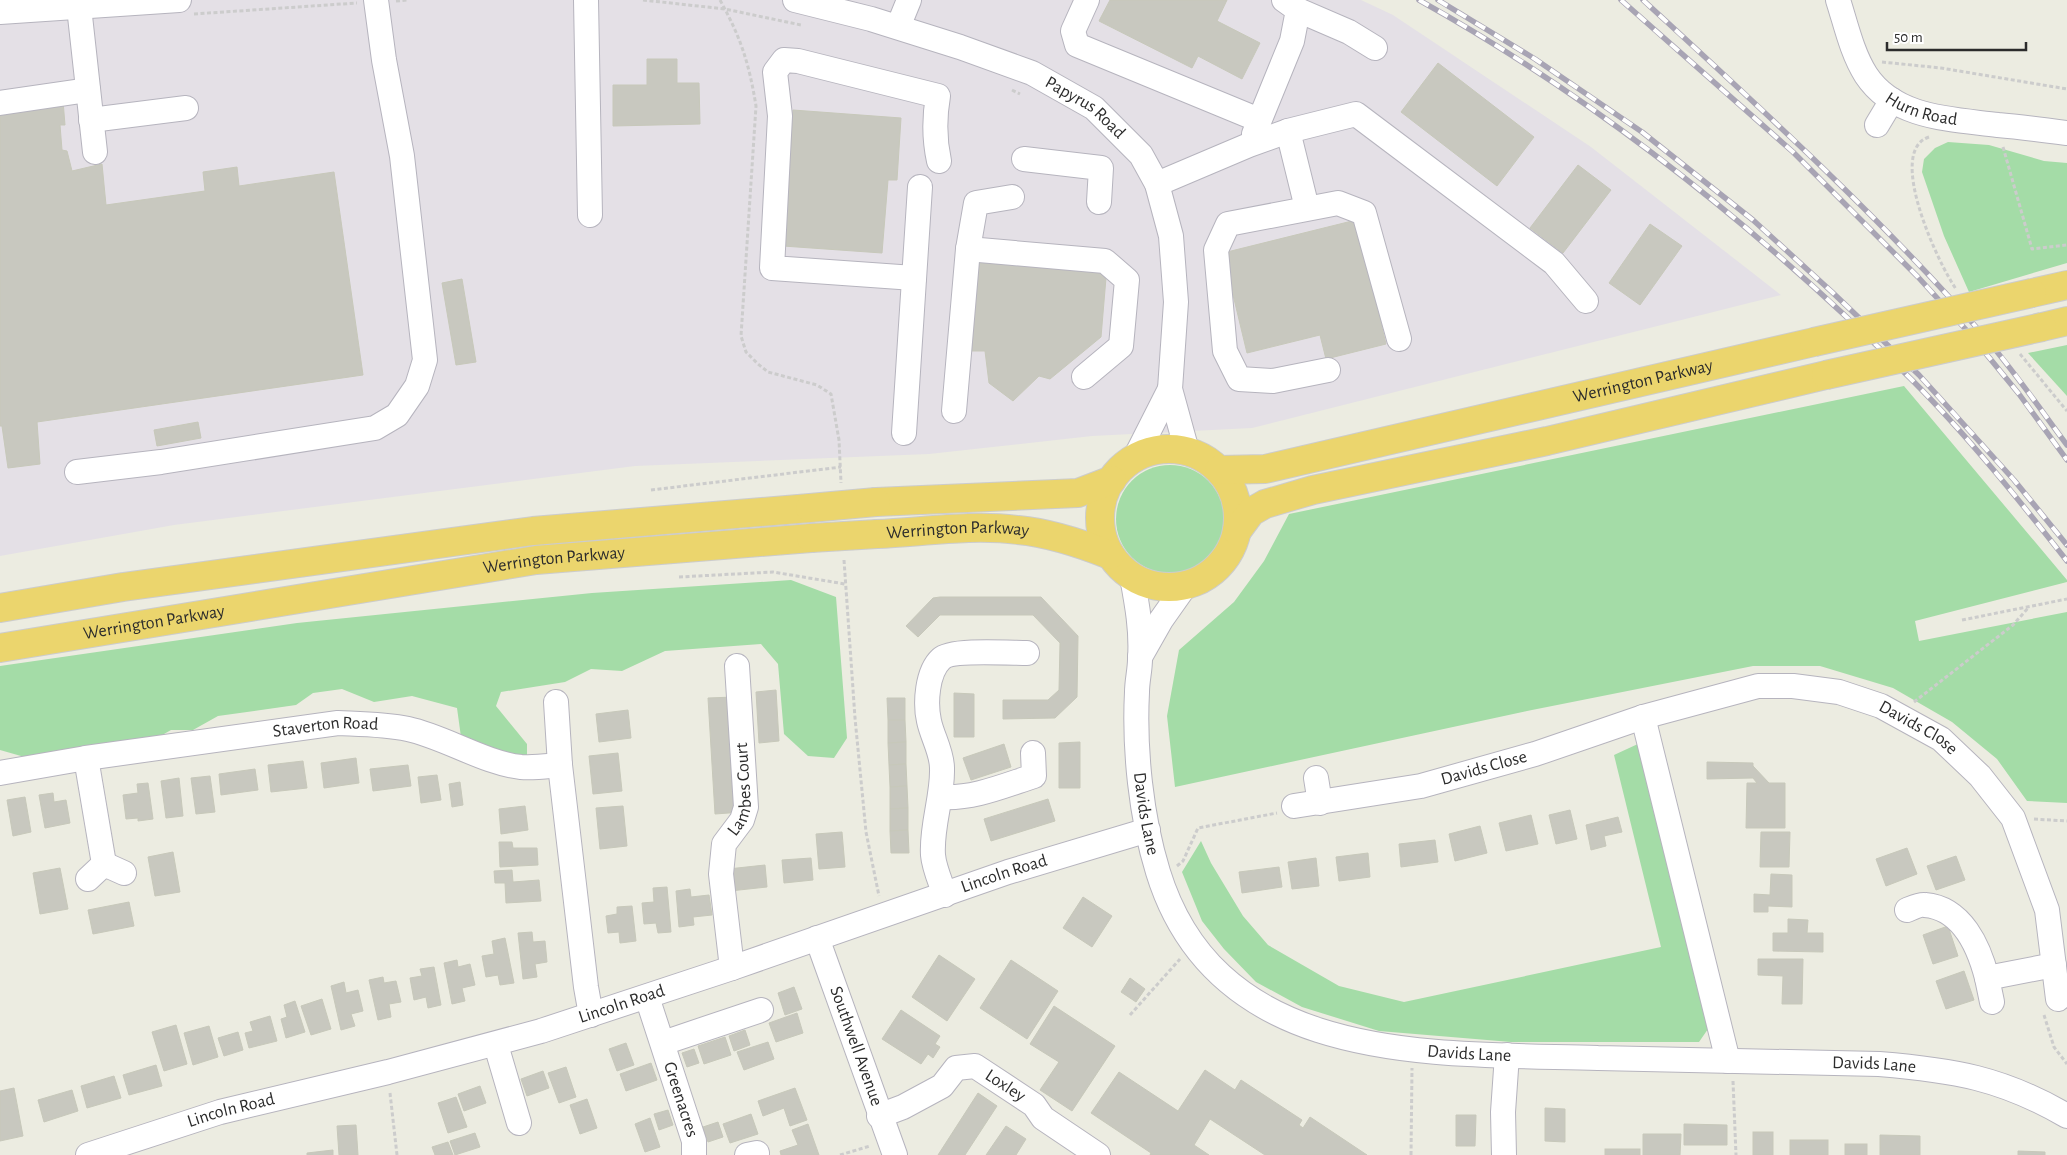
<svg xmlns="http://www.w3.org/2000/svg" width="2067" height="1155" font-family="'Alegreya Sans',sans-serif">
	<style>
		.industrial { fill: #e4e0e6 }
		.green { fill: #a4dca7 }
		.building { fill: #c8c8bf; stroke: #c7c8ba }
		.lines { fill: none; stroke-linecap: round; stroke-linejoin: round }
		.minor-casing { stroke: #b6b4be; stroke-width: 26 }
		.highway-casing { stroke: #ccc; stroke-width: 30 }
		.path { stroke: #ccc; stroke-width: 3; stroke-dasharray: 4 2.5; stroke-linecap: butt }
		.minor { stroke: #fff; stroke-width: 24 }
		.highway { stroke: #ebd56d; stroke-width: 28 }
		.rail-casing { stroke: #a8a4b4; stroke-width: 5.5 }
		.rail { stroke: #fff; stroke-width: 4; stroke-dasharray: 11; stroke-linecap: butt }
		.highway-bridge-casing { stroke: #ccc; stroke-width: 30; stroke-linecap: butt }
		.highway-bridge { stroke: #ebd56d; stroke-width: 28 }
		.labels { text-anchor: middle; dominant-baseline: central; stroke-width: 4; stroke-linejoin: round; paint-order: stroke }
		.street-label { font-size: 18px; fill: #2c2c2c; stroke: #fff }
	</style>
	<rect width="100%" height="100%" fill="#ecece1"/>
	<!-- industrial -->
	<polygon class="industrial" points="0,0 1361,0 1393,15 1591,147 1781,295 1252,428 1092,436 929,454 635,466 174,525 0,556"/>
	<!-- green -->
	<g class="green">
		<polygon points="1948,142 1989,145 2044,161 2067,163 2067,263 1969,292 1944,236 1922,172 1924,159 1935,148"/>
		<polygon points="2067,345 2067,396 2028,353"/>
		<polygon points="1904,386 2067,580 2067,582 1915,621 1919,641 2067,612 2067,803 2027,801 1997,759 1952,722 1893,688 1820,666 1753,666 1527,711 1175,787 1167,716 1179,650 1234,602 1264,561 1289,514"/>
		<circle cx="1170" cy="519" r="54"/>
		<polygon points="791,580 836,597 847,738 834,758 808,756 784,734 778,664 761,644 665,651 622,671 591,669 565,682 501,692 496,706 527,744 527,755 510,759 461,737 457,708 412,696 374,702 342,689 313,693 296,705 218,716 193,730 171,730 150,742 28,758 0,750 0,666 297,623 592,593"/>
		<polygon points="1640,743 1708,1029 1699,1042 1511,1042 1379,1031 1302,1007 1256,982 1224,949 1202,921 1182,872 1201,841 1211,863 1243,916 1268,945 1339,986 1404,1002 1661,947 1614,755"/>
	</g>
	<!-- building -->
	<g class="building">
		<polygon points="1110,0 1227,0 1217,21 1260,43 1242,79 1198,56 1192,68 1099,21"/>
		<polygon points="647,59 677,59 677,83 699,83 700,124 613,126 613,85 647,85"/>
		<polygon points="1438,63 1534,137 1497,186 1401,112"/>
		<polygon points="63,101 65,125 60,125 62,150 67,151 72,171 102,164 106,205 205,191 203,172 237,167 239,186 334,172 363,375 37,422 40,464 8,468 2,426 0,426 0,110"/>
		<polygon points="793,110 901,118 897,180 888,180 882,253 783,246"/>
		<polygon points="1578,165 1611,190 1563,253 1530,228"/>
		<polygon points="1356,220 1386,344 1326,359 1320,335 1247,353 1223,253"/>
		<polygon points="1650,224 1682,246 1640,305 1609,283"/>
		<polygon points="976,257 1107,266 1101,337 1050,379 1039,376 1013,401 989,383 985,351 969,351"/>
		<polygon points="462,279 476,362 456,365 442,283"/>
		<polygon points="198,422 201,438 157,446 154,430"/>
		<polygon points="940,597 1041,597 1078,636 1077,697 1055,718 1003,719 1003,700 1048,700 1059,690 1060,643 1033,615 940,615 918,637 906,626 933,598"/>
		<polygon points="776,690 779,741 759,743 756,692"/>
		<polygon points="954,693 974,694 974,737 954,737"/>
		<polygon points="734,697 742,812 715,814 708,698"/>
		<polygon points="887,698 905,698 905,720 888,720"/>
		<polygon points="628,710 631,738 599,742 596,714"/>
		<polygon points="888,720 905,720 906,742 888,743"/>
		<polygon points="906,742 906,764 889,765 888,743"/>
		<polygon points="1080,742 1080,788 1059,788 1059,743"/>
		<polygon points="1004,744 1011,767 971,780 963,758"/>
		<polygon points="618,753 622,791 593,794 589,756"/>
		<polygon points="356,758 359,783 324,788 321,763"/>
		<polygon points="303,761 307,788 271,792 268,765"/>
		<polygon points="1707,762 1753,763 1753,766 1769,783 1785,783 1785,828 1746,828 1747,783 1757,783 1753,778 1707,779"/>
		<polygon points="906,764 907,786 890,787 889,765"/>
		<polygon points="408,765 411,786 373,791 370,769"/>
		<polygon points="255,769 258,790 221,795 219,774"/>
		<polygon points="437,775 441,800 421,803 418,777"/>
		<polygon points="210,776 215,812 196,814 191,778"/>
		<polygon points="179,778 183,816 166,818 161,781"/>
		<polygon points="460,782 463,805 452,807 449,784"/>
		<polygon points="148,783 153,819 138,821 138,818 126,819 123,795 138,793 137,784"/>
		<polygon points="907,786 908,808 890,809 890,787"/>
		<polygon points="53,793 54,802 66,800 70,823 45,828 39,795"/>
		<polygon points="25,797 31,832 13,836 7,800"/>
		<polygon points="1048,799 1055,821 991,841 984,819"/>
		<polygon points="525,806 528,830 501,834 499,809"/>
		<polygon points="623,806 627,846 600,849 596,808"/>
		<polygon points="908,808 908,830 890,831 890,809"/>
		<polygon points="1570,810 1577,839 1556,844 1549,815"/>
		<polygon points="1531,815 1538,844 1506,851 1499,823"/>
		<polygon points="1618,817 1622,832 1604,836 1606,846 1591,850 1586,825"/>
		<polygon points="1480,826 1487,853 1455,861 1449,834"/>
		<polygon points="908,830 909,853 891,853 890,831"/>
		<polygon points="842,832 845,867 819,869 816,834"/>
		<polygon points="1761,832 1790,832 1789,867 1760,867"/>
		<polygon points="1435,840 1438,862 1401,867 1399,844"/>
		<polygon points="499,842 512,842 513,848 537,848 538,865 500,867"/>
		<polygon points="1907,848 1917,874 1886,886 1876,859"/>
		<polygon points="173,852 180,892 155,896 148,857"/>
		<polygon points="1368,853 1370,877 1339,881 1336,857"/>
		<polygon points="1956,856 1965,880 1936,890 1927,866"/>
		<polygon points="811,858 813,880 784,883 782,860"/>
		<polygon points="1316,858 1319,886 1292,889 1288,862"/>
		<polygon points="765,865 767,887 730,891 728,869"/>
		<polygon points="1279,867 1282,887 1242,893 1239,872"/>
		<polygon points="60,868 68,909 40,914 33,873"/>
		<polygon points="512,870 513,882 539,880 541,901 506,903 505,883 495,883 494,871"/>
		<polygon points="1771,874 1792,875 1792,907 1768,906 1768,912 1754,912 1754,894 1770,895"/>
		<polygon points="667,887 671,932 658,933 656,923 644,924 642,903 654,902 653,888"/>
		<polygon points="690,889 691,897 709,895 712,915 693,917 694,925 679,927 676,891"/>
		<polygon points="1083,897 1112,916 1092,947 1063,928"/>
		<polygon points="129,902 134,926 93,934 88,910"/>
		<polygon points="632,906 636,941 620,943 619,932 608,933 606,916 617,914 617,907"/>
		<polygon points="1788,919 1808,920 1807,933 1823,933 1823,952 1773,951 1773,933 1788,933"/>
		<polygon points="1948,926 1958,956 1933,964 1923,935"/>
		<polygon points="532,932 533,942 545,941 547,962 535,964 537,977 523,979 518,933"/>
		<polygon points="505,938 514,983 500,985 498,975 486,977 482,956 494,954 492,941"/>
		<polygon points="939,955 975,979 947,1021 912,997"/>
		<polygon points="1758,959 1803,959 1802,1004 1782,1004 1783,976 1758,975"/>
		<polygon points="457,960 458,967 470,964 475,985 462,988 465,1001 452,1004 444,963"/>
		<polygon points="1011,960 1058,991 1027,1039 980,1008"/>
		<polygon points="434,967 441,1005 428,1008 426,997 414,1000 410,978 422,976 420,969"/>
		<polygon points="1964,971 1974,1000 1946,1009 1936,981"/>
		<polygon points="383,977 384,983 396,981 401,1002 389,1004 391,1017 378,1020 369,980"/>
		<polygon points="1130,978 1145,989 1136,1002 1121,992"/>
		<polygon points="344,982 346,993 358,990 363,1011 351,1014 355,1026 341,1030 331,986"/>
		<polygon points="794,987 802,1009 785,1015 778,993"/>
		<polygon points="322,999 331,1029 311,1035 301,1006"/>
		<polygon points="295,1001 305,1032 286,1038 281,1019 287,1017 284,1005"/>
		<polygon points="1054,1006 1115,1046 1072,1111 1040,1090 1059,1062 1030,1044"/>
		<polygon points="901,1010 940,1036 935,1044 940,1047 933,1058 928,1054 921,1064 882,1039"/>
		<polygon points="797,1013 803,1033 776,1042 769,1023"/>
		<polygon points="270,1016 277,1041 249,1048 245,1033 253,1031 250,1022"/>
		<polygon points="176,1025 187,1064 164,1071 152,1032"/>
		<polygon points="209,1026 218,1057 193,1065 184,1033"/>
		<polygon points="745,1030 750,1045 734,1051 729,1036"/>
		<polygon points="238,1032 243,1050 224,1056 218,1038"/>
		<polygon points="725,1037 731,1055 704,1064 698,1046"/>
		<polygon points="768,1042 774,1059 744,1070 737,1052"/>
		<polygon points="626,1043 634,1065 617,1071 609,1049"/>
		<polygon points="694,1049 699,1063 687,1067 682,1053"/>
		<polygon points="651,1063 657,1080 626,1091 620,1074"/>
		<polygon points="156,1065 162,1086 129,1095 123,1075"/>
		<polygon points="566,1067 576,1097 559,1103 548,1073"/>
		<polygon points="1205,1070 1235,1090 1241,1080 1302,1120 1299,1125 1303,1128 1310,1117 1367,1155 1265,1155 1210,1119 1194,1145 1209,1155 1150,1155 1151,1153 1091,1113 1119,1072 1178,1111"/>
		<polygon points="543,1071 549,1088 527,1096 521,1079"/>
		<polygon points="114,1076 121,1098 87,1108 81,1086"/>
		<polygon points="480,1086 486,1103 464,1111 458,1094"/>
		<polygon points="14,1088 23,1136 0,1141 0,1091"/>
		<polygon points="795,1088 807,1120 790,1126 784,1108 763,1116 758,1101"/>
		<polygon points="72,1090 78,1111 44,1122 38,1100"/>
		<polygon points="978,1093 997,1106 965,1155 938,1155"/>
		<polygon points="456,1097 467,1127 448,1133 438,1103"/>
		<polygon points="587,1099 597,1128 580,1134 570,1105"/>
		<polygon points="1545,1108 1565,1109 1565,1142 1545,1141"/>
		<polygon points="668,1110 673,1125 659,1130 654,1114"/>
		<polygon points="751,1114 758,1134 730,1143 723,1124"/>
		<polygon points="1456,1115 1476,1115 1475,1146 1456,1146"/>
		<polygon points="650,1118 660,1147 645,1152 635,1124"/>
		<polygon points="718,1122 723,1137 708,1142 703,1127"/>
		<polygon points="808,1124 819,1155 781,1155 780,1151 798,1145 792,1130"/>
		<polygon points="1684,1124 1727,1125 1727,1145 1684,1145"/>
		<polygon points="356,1125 358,1155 339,1155 337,1126"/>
		<polygon points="1006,1126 1026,1139 1016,1155 986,1155"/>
		<rect x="1753" y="1132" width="20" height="23"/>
		<polygon points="475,1133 480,1147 455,1155 450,1141"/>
		<polygon points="1643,1134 1681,1134 1680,1155 1643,1155"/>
		<polygon points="1880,1135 1920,1136 1920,1155 1880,1155"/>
		<rect x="1790" y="1140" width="38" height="15"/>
		<polygon points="448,1142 453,1155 435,1155 432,1147"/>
		<rect x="1845" y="1144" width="22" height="11"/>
		<rect x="1605" y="1149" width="35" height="6"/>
		<polygon points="333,1150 333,1155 307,1155 307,1153"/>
		<polygon points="2018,1151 2045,1152 2045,1155 2018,1155"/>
	</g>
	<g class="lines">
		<!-- minor casing -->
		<g class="minor-casing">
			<g id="minor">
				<polyline points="586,0 590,215"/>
				<path id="s1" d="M 795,0 L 871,19 L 960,47 L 1032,73 L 1094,108 L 1141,155 L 1157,184 L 1171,236 L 1176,302 L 1170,389 L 1187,451"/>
				<polyline points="1087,0 1073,31 1077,45 1259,120"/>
				<path id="s2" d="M 1838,0 C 1846,25 1852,53 1866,75 C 1895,119 1952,119 1998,125 C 2021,127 2044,130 2067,133"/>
				<polyline points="79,7 95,152"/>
				<polyline points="1298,10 1349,32 1375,48"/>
				<polyline points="0,12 179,0"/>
				<polyline points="898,27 909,0"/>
				<polyline points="0,103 88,90"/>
				<polyline points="91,120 186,108"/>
				<polyline points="1877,125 1892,100"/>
				<polyline points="1288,131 1307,208"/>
				<polyline points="1254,134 1292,41 1298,10 1284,0"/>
				<polyline points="1024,159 1101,168 1099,202"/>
				<polyline points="1157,184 1249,145 1288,131 1356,114 1554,263 1586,301"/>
				<polyline points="968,249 1105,261 1127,280 1121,346 1084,377"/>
				<path d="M 914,278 L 772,268 L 780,116 L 775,72 L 784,60 L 798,61 L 938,96 C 934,119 934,138 939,161"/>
				<polyline points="1328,370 1273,381 1239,379 1225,351 1216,250 1228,224 1338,203 1364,213 1399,339"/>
				<polyline points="954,411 968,249 976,203 1012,197"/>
				<polyline points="904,433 920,187"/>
				<polyline points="1135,458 1170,389"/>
				<polyline points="77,472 161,462 375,428 397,415 417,386 425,360 402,156 384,60 376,0"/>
				<path id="s3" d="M 1132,577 C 1137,604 1142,631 1140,659 C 1140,670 1137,681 1137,692 C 1134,749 1141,817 1158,872 C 1218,1067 1435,1053 1598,1058 C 1692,1060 1786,1062 1879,1064 C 1953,1070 2002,1078 2067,1116"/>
				<polyline points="1140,657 1161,620 1185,586"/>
				<polyline points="556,702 560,765 586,987 591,1015"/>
				<polyline points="1643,717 1728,1061"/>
				<polyline points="86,758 104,864"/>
				<path id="s4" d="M 0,773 L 86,758 L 338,723 C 361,724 385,724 408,729 C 445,737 484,763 521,767 C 534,768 548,766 560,765"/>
				<polyline points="1316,778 1320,803"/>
				<path d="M 941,797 C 973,799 1003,786 1034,776 L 1033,753"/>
				<path id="s5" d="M 1294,806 L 1421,786 L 1535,754 L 1643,717 L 1758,686 L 1793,686 L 1839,692 L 1881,706 L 1941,739 L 1980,776 L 2013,818 L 2047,910 L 2058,999"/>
				<polyline points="88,879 104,864 124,873"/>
				<path d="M 945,895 C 941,883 934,868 933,855 C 931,826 943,797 942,768 C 942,752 932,736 929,721 C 925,703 927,672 941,659 C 951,649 1010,653 1027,653"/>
				<path d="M 1907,910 C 1912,908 1920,904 1925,905 C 1962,908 1979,947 1987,978 L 2054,965"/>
				<path id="s6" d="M 817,938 L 895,1155"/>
				<path id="s7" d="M 732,968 L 721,874 L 724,844 L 742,820 L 746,807 L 737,666"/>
				<polyline points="1987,978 1992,1002"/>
				<path id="s8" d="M 647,997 L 694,1141 L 694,1155"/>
				<polyline points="663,1043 761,1010"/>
				<polyline points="496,1045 519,1123"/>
				<path id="s9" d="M 879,1116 L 903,1107 L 942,1086 L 956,1068 L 975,1066 L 1034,1105 L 1043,1118 L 1098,1155"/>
				<path id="s10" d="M 88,1155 L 220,1112 L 388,1072 L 541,1031 L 732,968 L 1008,872 L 1148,830"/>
				<polyline points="747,1155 757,1153"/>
				<polyline points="1504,1155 1503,1112 1507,1055"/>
			</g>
		</g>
		<!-- highway casing -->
		<g class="highway-casing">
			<g id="highway">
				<polyline points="2032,293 2067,285"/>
				<polyline points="2042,327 2067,321"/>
				<circle cx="1169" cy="518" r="69"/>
				<path id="s11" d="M 1219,470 L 1265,469 L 1814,342"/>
				<polyline points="876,502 1078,493 1112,480"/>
				<polyline points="1237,531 1251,512 1265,504 1313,490 1547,441 1826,375"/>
				<path id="s12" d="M 877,534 C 923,532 972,524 1018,530 C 1050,533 1080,543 1110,555"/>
				<polyline points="0,608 123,587 533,531 810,508"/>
				<path id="s13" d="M 0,648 L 536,560 L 811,538"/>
			</g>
		</g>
		<!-- path -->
		<g class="path">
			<polyline points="643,0 725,9 801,25"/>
			<path d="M 720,0 C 741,38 749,63 756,106 L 741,336 L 746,352 L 758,364 L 768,372 L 817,385 L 831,394 L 839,440 L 841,483"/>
			<polyline points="396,1 408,0"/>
			<polyline points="194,14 357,3"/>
			<polyline points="1882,62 1941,68 2067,89"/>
			<polyline points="1012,90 1020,94"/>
			<path d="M 1929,137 C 1885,151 1939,265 1956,289"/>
			<polyline points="2003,147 2032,249 2067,245"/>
			<polyline points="2020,354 2067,411"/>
			<polyline points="651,490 841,467"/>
			<polyline points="844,560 855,718 866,832 879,896"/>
			<polyline points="679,577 773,572 845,584"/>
			<polyline points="1962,620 2067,599"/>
			<polyline points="1914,702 2013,625 2029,607"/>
			<polyline points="2034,819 2067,821"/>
			<polyline points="1177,866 1183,861 1198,828 1277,813"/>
			<polyline points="1130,1015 1180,959"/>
			<polyline points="2044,1015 2054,1047 2067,1064"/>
			<polyline points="1733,1081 1736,1155"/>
			<polyline points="390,1093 397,1155"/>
			<polyline points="840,1155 870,1146"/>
			<polyline points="1411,1155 1412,1068"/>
		</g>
		<!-- minor -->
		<use href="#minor" class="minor"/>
		<!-- highway -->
		<use href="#highway" class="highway"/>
		<!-- rail casing -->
		<g class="rail-casing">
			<g id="rail">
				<path d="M 1419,0 C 1602,102 1764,233 1912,380 C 1967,435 2019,500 2067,561"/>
				<polyline points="1438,0 1535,59 1642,132 1753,220 1832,292 1919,375 2014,480 2067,545"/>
				<polyline points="1621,0 1793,152 1918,277 1969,333 2019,394 2067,460"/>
				<path d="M 1643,0 C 1758,106 1874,211 1977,328 C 2010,365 2038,406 2067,445"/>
			</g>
		</g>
		<!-- rail -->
		<use href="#rail" class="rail"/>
		<!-- highway-bridge casing -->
		<g class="highway-bridge-casing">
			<g id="highway-bridge">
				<polyline points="1814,342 2032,293"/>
				<polyline points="1826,375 2042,327"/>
				<polyline points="810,508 876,502"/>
				<polyline points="811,538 877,534"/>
			</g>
		</g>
		<!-- highway-bridge -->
		<use href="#highway-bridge" class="highway-bridge"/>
	</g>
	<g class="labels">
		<!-- street labels -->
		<g class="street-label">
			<text stroke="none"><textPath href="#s2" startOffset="148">Hurn Road</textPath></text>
			<text stroke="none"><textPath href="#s1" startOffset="312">Papyrus Road</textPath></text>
			<text stroke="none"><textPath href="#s11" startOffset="434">Werrington Parkway</textPath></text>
			<text stroke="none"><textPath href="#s12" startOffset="81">Werrington Parkway</textPath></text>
			<text stroke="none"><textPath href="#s13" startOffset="561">Werrington Parkway</textPath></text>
			<text stroke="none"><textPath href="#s13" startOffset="156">Werrington Parkway</textPath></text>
			<text stroke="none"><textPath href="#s4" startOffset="329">Staverton Road</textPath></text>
			<text stroke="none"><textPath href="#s5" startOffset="649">Davids Close</textPath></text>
			<text stroke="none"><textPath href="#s5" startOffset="194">Davids Close</textPath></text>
			<text stroke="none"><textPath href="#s7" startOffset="185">Lambes Court</textPath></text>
			<text stroke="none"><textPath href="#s3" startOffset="238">Davids Lane</textPath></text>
			<text stroke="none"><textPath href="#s10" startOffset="959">Lincoln Road</textPath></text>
			<text stroke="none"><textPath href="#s10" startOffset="555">Lincoln Road</textPath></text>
			<text stroke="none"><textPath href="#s6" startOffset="115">Southwell Avenue</textPath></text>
			<text stroke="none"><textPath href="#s3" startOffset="686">Davids Lane</textPath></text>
			<text stroke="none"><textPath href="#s3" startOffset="1091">Davids Lane</textPath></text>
			<text stroke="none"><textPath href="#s9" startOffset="148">Loxley</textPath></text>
			<text stroke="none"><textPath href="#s8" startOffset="108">Greenacres</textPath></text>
			<text stroke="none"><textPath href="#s10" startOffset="150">Lincoln Road</textPath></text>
		</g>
	</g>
	<!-- scale -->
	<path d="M1887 42v8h139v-8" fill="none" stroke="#2c2c2c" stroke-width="2.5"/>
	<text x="1894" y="42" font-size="15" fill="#2c2c2c" stroke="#ffffff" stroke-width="4" paint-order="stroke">50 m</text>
</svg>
